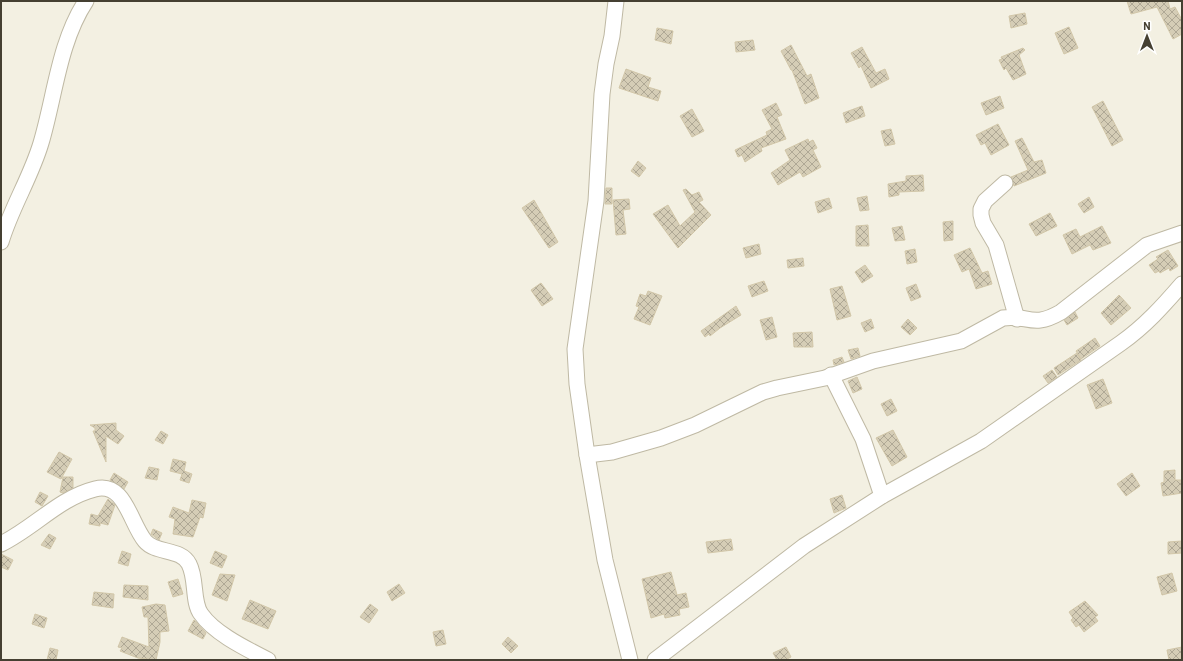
<svg xmlns="http://www.w3.org/2000/svg" width="1183" height="661" font-family="Barlow,sans-serif">
	<style>
		.building { fill: url(#building-cross-hatch); stroke: #d2c7a9 }
		.lines { fill: none; stroke-linecap: round; stroke-linejoin: round }
		.minor-casing { stroke: #bfb9a4; stroke-width: 17 }
		.minor { stroke: #fff; stroke-width: 15 }
	</style>
	<defs>
		<pattern id="building-cross-hatch" width="8" height="8" patternUnits="userSpaceOnUse"><rect width="8" height="8" fill="#d5cdb6"/><path d="M0 0l8 8M0 8l8-8" fill="none" stroke="#afa895"/></pattern>
	</defs>
	<rect width="100%" height="100%" fill="#f3f0e2"/>
	<!-- building -->
	<g class="building">
		<polygon points="1127,1 1168,1 1170,9 1175,7 1182,20 1182,34 1173,39 1157,7 1131,14"/>
		<polygon points="1025,13 1027,24 1011,28 1009,16"/>
		<polygon points="1069,27 1078,48 1064,54 1055,33"/>
		<polygon points="657,28 673,31 671,44 655,40"/>
		<polygon points="753,40 755,50 736,52 735,42"/>
		<polygon points="791,45 807,76 811,74 819,98 805,104 792,70 791,70 781,51"/>
		<polygon points="862,47 876,73 885,69 889,79 871,88 861,66 859,68 851,53"/>
		<polygon points="1023,48 1025,50 1019,55 1026,74 1013,80 1006,68 1004,70 999,60 1002,59 1001,57"/>
		<polygon points="626,69 651,78 648,87 661,91 658,101 619,88"/>
		<polygon points="1000,96 1004,108 986,115 981,103"/>
		<polygon points="1103,101 1123,140 1112,146 1092,107"/>
		<polygon points="776,103 782,115 777,117 786,139 761,148 762,151 745,162 742,155 738,157 735,150 767,135 766,132 772,129 762,110"/>
		<polygon points="862,106 865,116 846,123 843,113"/>
		<polygon points="692,109 704,131 692,137 680,116"/>
		<polygon points="998,124 1009,145 991,155 985,143 981,145 976,135"/>
		<polygon points="891,129 895,144 885,146 881,131"/>
		<polygon points="1022,138 1034,162 1042,160 1046,173 1014,186 1011,177 1028,170 1015,141"/>
		<polygon points="808,139 809,142 813,140 817,148 813,150 821,167 803,177 800,172 778,185 771,173 790,160 785,150"/>
		<polygon points="638,161 646,168 639,177 631,171"/>
		<polygon points="923,175 924,191 899,192 899,195 889,197 888,184 906,181 906,176"/>
		<polygon points="606,188 612,188 612,204 605,204"/>
		<polygon points="686,189 692,195 699,192 703,200 699,202 711,215 678,248 653,214 668,205 680,226 695,212 683,190"/>
		<polygon points="867,196 869,210 860,211 857,198"/>
		<polygon points="1089,197 1094,207 1084,213 1078,204"/>
		<polygon points="829,198 832,208 818,213 815,202"/>
		<polygon points="629,199 630,209 623,210 626,234 616,235 613,200"/>
		<polygon points="534,200 558,242 549,248 522,208"/>
		<polygon points="1050,213 1057,226 1036,236 1029,224"/>
		<polygon points="953,221 953,240 944,241 943,222"/>
		<polygon points="868,225 869,246 856,246 856,226"/>
		<polygon points="902,226 905,240 895,241 892,228"/>
		<polygon points="1102,226 1111,243 1093,250 1090,245 1072,254 1063,235 1076,229 1080,237"/>
		<polygon points="759,244 761,254 746,258 743,248"/>
		<polygon points="970,248 982,273 988,271 992,284 976,289 969,269 962,272 954,255"/>
		<polygon points="915,249 917,262 907,264 905,251"/>
		<polygon points="1168,250 1178,266 1170,271 1169,268 1160,273 1159,271 1155,273 1149,265 1158,259 1156,257"/>
		<polygon points="803,258 804,266 788,268 787,260"/>
		<polygon points="865,265 873,276 862,283 855,272"/>
		<polygon points="764,281 768,291 752,297 748,286"/>
		<polygon points="541,283 553,299 542,306 531,290"/>
		<polygon points="916,284 921,297 911,301 906,288"/>
		<polygon points="842,286 851,316 837,320 830,289"/>
		<polygon points="648,291 662,296 650,325 634,319 639,307 636,306 640,294 646,296"/>
		<polygon points="1119,295 1131,308 1111,325 1101,313"/>
		<polygon points="736,306 741,315 720,328 710,336 709,334 705,337 701,331"/>
		<polygon points="1075,312 1078,318 1067,325 1064,320"/>
		<polygon points="772,317 777,337 766,340 760,320"/>
		<polygon points="871,319 874,328 865,332 861,323"/>
		<polygon points="908,319 917,328 910,335 901,327"/>
		<polygon points="812,332 813,347 794,347 793,333"/>
		<polygon points="1095,338 1100,346 1081,359 1076,351"/>
		<polygon points="858,348 860,356 851,359 848,350"/>
		<polygon points="1077,353 1081,360 1058,375 1054,368"/>
		<polygon points="842,357 844,362 834,365 833,360"/>
		<polygon points="1052,370 1057,377 1048,383 1043,376"/>
		<polygon points="857,377 862,389 853,393 848,381"/>
		<polygon points="1103,379 1112,403 1096,409 1087,385"/>
		<polygon points="891,399 897,411 887,416 881,404"/>
		<polygon points="116,423 116,430 124,436 118,444 106,436 106,462 93,431 95,431 95,428 90,425"/>
		<polygon points="893,430 907,457 892,466 876,438"/>
		<polygon points="161,431 168,435 163,444 155,440"/>
		<polygon points="59,452 72,459 61,479 47,472"/>
		<polygon points="173,459 186,462 184,471 192,474 189,483 180,480 182,474 170,471"/>
		<polygon points="149,467 159,469 157,480 145,478"/>
		<polygon points="1175,470 1175,480 1181,480 1182,493 1163,496 1161,483 1164,482 1164,471"/>
		<polygon points="114,473 128,482 124,489 110,480"/>
		<polygon points="1132,473 1140,486 1126,496 1117,484"/>
		<polygon points="63,477 73,477 73,488 63,493 60,492"/>
		<polygon points="40,492 48,496 42,506 35,502"/>
		<polygon points="842,495 846,508 834,513 830,499"/>
		<polygon points="108,499 115,505 108,525 100,523 100,526 89,524 91,514 98,516"/>
		<polygon points="192,500 206,503 203,518 200,517 193,537 173,534 175,519 169,517 173,507 189,513"/>
		<polygon points="153,529 162,533 159,540 151,534"/>
		<polygon points="49,534 56,538 50,549 41,545"/>
		<polygon points="731,539 733,550 708,553 706,542"/>
		<polygon points="1182,541 1182,553 1168,554 1168,542"/>
		<polygon points="122,551 131,554 128,566 118,563"/>
		<polygon points="215,551 227,556 222,568 210,563"/>
		<polygon points="1,554 13,560 8,570 1,567"/>
		<polygon points="671,572 677,595 686,593 689,607 679,609 680,615 665,618 664,614 651,618 642,579"/>
		<polygon points="1172,573 1177,591 1162,595 1157,577"/>
		<polygon points="220,574 235,575 227,601 212,595"/>
		<polygon points="178,579 183,594 173,597 168,582"/>
		<polygon points="399,584 405,593 392,601 387,592"/>
		<polygon points="124,585 148,586 148,600 123,597"/>
		<polygon points="94,592 114,594 113,608 92,605"/>
		<polygon points="250,600 276,611 268,629 242,619"/>
		<polygon points="1085,601 1098,615 1095,617 1098,621 1084,632 1079,625 1076,627 1071,620 1073,618 1069,612"/>
		<polygon points="156,604 165,605 169,631 160,632 160,642 156,660 138,658 120,651 122,648 118,647 122,637 149,647 148,617 144,617 142,607"/>
		<polygon points="370,604 378,610 369,623 360,617"/>
		<polygon points="35,614 47,618 44,628 32,624"/>
		<polygon points="194,620 206,633 203,639 188,631"/>
		<polygon points="443,630 446,644 436,646 433,632"/>
		<polygon points="508,637 518,646 511,653 502,644"/>
		<polygon points="786,647 791,657 785,660 777,660 773,653"/>
		<polygon points="1182,647 1182,660 1169,660 1167,650"/>
		<polygon points="50,648 58,650 56,660 47,660"/>
	</g>
	<g class="lines">
		<!-- minor casing -->
		<g class="minor-casing">
			<g id="minor">
				<polyline points="616,1 612,36 606,64 602,94 596,201 575,349 577,384 587,455 605,560 630,660"/>
				<polyline points="1005,183 985,201 981,209 981,215 983,223 996,245 1017,319"/>
				<path d="M 1,242 C 11,208 31,177 41,143 C 55,96 59,42 86,1"/>
				<polyline points="831,375 863,439 882,496"/>
				<path d="M 587,455 L 612,452 L 661,438 L 695,425 L 763,392 L 777,388 L 825,378 L 873,361 L 961,341 L 1003,318 C 1028,314 1032,329 1061,312 L 1147,245 L 1182,233"/>
				<path d="M 1,544 C 34,528 59,498 95,489 C 125,481 130,523 145,541 C 156,554 181,548 189,564 C 197,579 192,602 201,614 C 215,634 247,649 268,660"/>
				<path d="M 655,660 L 804,546 L 882,496 L 981,441 L 1121,343 C 1145,326 1163,306 1182,284"/>
			</g>
		</g>
		<!-- minor -->
		<use href="#minor" class="minor"/>
	</g>
	<!-- border -->
	<rect width="1183" height="661" fill="none" stroke="#454032" stroke-width="4"/>
	<!-- north arrow -->
	<g transform="translate(1147 36)" stroke="#ffffff" stroke-width="3" paint-order="stroke">
	<path d="M0-3L7 15L0 10L-7 15Z" fill="#454032"/>
	<text y="-6" font-size="11" font-weight="bold" text-anchor="middle" fill="#454032">N</text>
	</g>
</svg>
